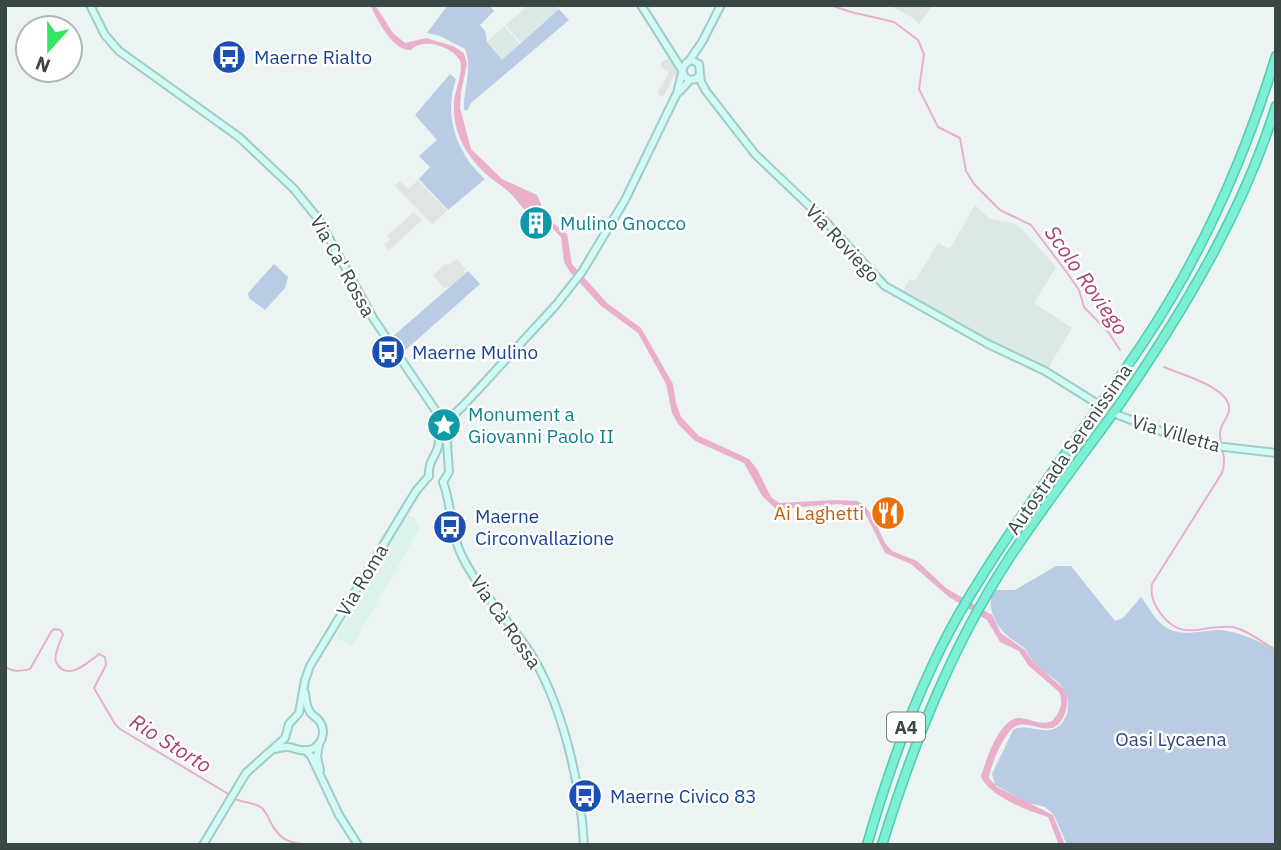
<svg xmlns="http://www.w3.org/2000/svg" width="1281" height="850" font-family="'IBM Plex Sans',sans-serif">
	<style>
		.residential { fill: #dbe8e5 }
		.commercial { fill: #dbf3ec }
		.industrial { fill: #dde4e2 }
		.green { fill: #bacce4 }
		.parking { fill: #e0e4e3 }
		.water { fill: #eab0cb }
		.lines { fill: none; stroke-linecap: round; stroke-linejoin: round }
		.stream { stroke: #eab0cb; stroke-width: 2 }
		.secondary-tunnel { stroke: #c8d2d0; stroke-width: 6; stroke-dasharray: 6 3; stroke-linecap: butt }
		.secondary-casing { stroke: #9fccc6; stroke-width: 10 }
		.highway-casing { stroke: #4dceae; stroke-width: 11 }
		.secondary { stroke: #d1f9f5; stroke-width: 6 }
		.highway { stroke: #7defd7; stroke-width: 8 }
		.labels { text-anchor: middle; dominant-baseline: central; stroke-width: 5; stroke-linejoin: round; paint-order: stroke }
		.shield { fill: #fff; stroke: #757f7d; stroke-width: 2 }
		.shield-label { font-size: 18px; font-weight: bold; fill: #3a4845 }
		.transit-label { font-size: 19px; fill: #164399; stroke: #fff; text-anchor: start }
		.culture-label { font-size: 19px; fill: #0d838f; stroke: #fff; text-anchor: start }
		.street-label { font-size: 19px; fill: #3a4845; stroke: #fff }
		.food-label { font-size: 19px; fill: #c56008; stroke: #fff; text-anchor: end }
		.park-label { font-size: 19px; fill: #334475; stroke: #fff }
		.water-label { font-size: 21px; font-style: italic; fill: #aa3e6f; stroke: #fff }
	</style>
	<rect width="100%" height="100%" fill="#ecf4f3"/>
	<!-- residential -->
	<g class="residential">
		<polygon points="528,5 555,5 559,9 521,43 506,25"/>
		<polygon points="504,26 520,44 502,60 487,42"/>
		<polygon points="975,205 990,219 1012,223 1021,228 1056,267 1034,303 1072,328 1048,368 1006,351 902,292 910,279 915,281 938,243 950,249"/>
	</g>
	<!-- commercial -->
	<polygon class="commercial" points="407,514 413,517 420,528 352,646 336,637"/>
	<!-- industrial -->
	<polygon class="industrial" points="889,5 933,5 919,24 913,18"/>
	<!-- green -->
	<g class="green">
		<path d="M 448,5 L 489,5 L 494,11 L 480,25 L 485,31 L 487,42 L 502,60 L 559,9 L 569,20 L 471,103 L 467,111 L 464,110 C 463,90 473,69 465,49 L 440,36 L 427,33 Z"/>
		<path d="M 450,74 L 456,79 C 443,116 457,154 485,179 L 448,210 L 419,179 L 430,167 L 419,156 L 437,140 L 415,115 Z"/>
		<polygon points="274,264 288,277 285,288 265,310 249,298 248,293"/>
		<polygon points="468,271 480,284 401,354 391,338"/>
		<path d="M 1056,566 L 1071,566 L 1115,621 L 1123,618 L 1141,597 C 1148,606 1155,620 1165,627 C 1183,638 1199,630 1219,630 C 1234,630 1262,642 1276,650 L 1276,845 L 1067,845 L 1054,815 L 1045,807 L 1028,803 L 995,785 L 992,774 L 1013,730 C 1026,722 1046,737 1059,726 C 1064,722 1068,713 1068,707 C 1070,681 1045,677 1031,659 C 1029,657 1028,653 1026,650 C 1021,644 1014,642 1009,637 C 996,627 985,606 994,590 L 1015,590 Z"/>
	</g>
	<!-- parking -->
	<g class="parking">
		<polygon points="669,58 677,69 678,77 674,76 663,97 657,94 669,72 661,67 661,62"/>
		<polygon points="418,180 447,211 432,224 395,186 399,181 409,189"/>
		<polygon points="414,212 422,220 389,250 384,245 390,240 387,236"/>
		<polygon points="457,259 466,269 464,271 465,273 451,286 444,288 433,275 445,264 449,265"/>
	</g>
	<!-- water -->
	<path class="water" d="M 370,5 L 375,5 L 393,33 L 405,43 L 426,38 L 453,46 L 464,53 L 467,64 L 461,92 L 460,108 L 471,149 L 502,179 L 537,195 L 541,204 L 542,214 L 567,234 L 572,264 L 607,303 L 641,328 L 673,384 L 676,403 L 681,417 L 699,436 L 749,459 L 757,469 L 771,497 L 779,503 L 834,500 L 857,501 L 864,505 L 872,515 L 885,543 L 892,551 L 917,561 L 946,588 L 992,615 L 1001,633 L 1025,650 L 1031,660 L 1064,689 C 1068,696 1068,702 1066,710 C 1056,745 1032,718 1016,726 C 1005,731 990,766 989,778 L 997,787 L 1053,815 L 1065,845 L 1059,845 L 1048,817 C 1029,811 988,796 981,776 C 986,760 1000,717 1020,718 C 1032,719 1040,726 1052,721 C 1060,713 1064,702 1059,692 L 1028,665 L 1019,651 L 1000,642 L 987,620 L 949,597 L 911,564 L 885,553 L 866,515 L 858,508 L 840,504 L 776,509 L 762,496 L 744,463 L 695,441 L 678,424 L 672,413 L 666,384 L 638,333 L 601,306 L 570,272 L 564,262 L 561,237 L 540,216 L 537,218 C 519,208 523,206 510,193 C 505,188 499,184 493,180 C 468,159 452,135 454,101 C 455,90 465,68 459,59 C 449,45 422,38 411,50 C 392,51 378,20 370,5 Z"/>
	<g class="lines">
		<!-- stream -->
		<g class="stream">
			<polyline points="830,5 851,12 894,22 918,40 924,54 919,89 938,127 960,138 966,171 974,184 1000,210 1031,225 1068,274 1079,290 1084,307 1109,333 1120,350"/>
			<path d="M 1164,367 C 1180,374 1232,388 1229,410 C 1228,419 1219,425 1220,435 C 1221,450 1227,458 1222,473 L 1152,584 C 1150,595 1154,605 1161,614 C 1183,643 1202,624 1232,627 C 1246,629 1263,643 1276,650"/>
			<path d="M 5,666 C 13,673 21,671 30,669 L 51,632 L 54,629 L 60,630 L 63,634 C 61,641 53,655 56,662 C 66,683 89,662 99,654 L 105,657 L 106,665 L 94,688 L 115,724 L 120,729 L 230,795"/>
			<path d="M 235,799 C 243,803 255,802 262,808 C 266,812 268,817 271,823 C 280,840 289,843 308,845"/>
		</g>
		<!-- secondary-tunnel -->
		<polyline class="secondary-tunnel" points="1093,401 1116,414"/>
		<!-- secondary casing -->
		<g class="secondary-casing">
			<g id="secondary">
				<polyline points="90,5 105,35 119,51 239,137 294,189 319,220 373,318 438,414"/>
				<polyline points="641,5 682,70"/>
				<polyline points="689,61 702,42 721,5"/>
				<polyline points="700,74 701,82 706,91 755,154 824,220 885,286 988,344 1045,371 1093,401"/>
				<polyline points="679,92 690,80 696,79 700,74 699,64 692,60 686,63 682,70 685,77 690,80"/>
				<polyline points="438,414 445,414 451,420 447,443 449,472 443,482"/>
				<polyline points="1118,415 1182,439 1207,445 1276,453"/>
				<polyline points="450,418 463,406 556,305 582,272 625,200 677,93 682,73"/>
				<path d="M 429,476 C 427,453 448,454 434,423 L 438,414"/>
				<path d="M 443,482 C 452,505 450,532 461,554 C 478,590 507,618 529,651 C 562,702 581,785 584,845"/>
				<polyline points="319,744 317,756 320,770"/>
				<path d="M 276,749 C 293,743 296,753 309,750 C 321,747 327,733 320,722 C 317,717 311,716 309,710 C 306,705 306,698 305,693"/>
				<polyline points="305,750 311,756 339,815 358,845"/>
				<polyline points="203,845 246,773 285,738 289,724 299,713 305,680 310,666 416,491 429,476"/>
			</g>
		</g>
		<!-- highway casing -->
		<g class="highway-casing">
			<g id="highway">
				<path d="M 867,845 C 890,765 918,686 959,614 C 1014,519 1082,434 1143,343 C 1202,255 1245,157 1276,56"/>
				<path d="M 882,845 C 913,745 951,648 1008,560 C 1044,505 1084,454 1122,401 C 1184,310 1243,212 1276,106"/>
			</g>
		</g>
		<!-- secondary -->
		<use href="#secondary" class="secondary"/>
		<!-- highway -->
		<use href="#highway" class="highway"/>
	</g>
	<!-- icons -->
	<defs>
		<g id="bus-disc" transform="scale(1.75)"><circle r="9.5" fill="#1a4fb4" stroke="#fff"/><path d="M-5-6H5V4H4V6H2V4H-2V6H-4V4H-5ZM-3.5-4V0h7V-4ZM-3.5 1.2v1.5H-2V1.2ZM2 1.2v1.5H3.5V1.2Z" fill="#fff"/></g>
		<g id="building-disc" transform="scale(1.75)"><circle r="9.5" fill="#0f9aa8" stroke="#fff"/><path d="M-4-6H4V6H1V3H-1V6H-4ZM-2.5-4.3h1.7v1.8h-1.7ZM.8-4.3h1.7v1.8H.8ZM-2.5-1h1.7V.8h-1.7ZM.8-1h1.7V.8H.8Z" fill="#fff"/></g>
		<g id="sight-disc" transform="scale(1.75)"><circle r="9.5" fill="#0f9aa8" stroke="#fff"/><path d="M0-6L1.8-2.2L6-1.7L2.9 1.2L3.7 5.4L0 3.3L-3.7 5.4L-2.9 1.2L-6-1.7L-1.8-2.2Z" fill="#fff"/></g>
		<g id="restaurant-disc" transform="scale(1.75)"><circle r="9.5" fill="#e8710a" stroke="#fff"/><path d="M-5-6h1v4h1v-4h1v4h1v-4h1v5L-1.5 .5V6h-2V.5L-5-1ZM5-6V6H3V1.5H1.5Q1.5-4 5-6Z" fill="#fff"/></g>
	</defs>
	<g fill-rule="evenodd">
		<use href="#bus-disc" x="229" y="57"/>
		<use href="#building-disc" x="536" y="223"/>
		<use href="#bus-disc" x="388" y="352"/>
		<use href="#sight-disc" x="444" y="425"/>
		<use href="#restaurant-disc" x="888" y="513"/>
		<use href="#bus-disc" x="450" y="527"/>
		<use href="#bus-disc" x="585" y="796"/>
	</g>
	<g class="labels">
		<!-- shield labels -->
		<rect class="shield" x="887" y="712.5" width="38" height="29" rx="5"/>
		<g class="shield-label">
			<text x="906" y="727">A4</text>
		</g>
		<!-- transit labels -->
		<g class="transit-label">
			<text x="254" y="57">Maerne Rialto</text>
			<text x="412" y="352">Maerne Mulino</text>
			<text x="475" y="516">Maerne<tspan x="475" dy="22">Circonvallazione</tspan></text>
			<text x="610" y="796">Maerne Civico 83</text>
		</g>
		<!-- culture labels -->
		<g class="culture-label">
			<text x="560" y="223">Mulino Gnocco</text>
			<text x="468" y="414">Monument a<tspan x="468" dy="22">Giovanni Paolo II</tspan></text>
		</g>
		<!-- street labels -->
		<g class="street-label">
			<text transform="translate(843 243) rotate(47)">Via Roviego</text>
			<text transform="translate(343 266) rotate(61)">Via Ca' Rossa</text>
			<text transform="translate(1176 433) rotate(16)">Via Villetta</text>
			<text transform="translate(1069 449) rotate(-55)">Autostrada Serenissima</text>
			<text transform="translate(362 580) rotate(-59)">Via Roma</text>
			<text transform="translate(506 622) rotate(55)">Via Cà Rossa</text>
		</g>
		<!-- food labels -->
		<g class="food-label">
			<text x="864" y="513">Ai Laghetti</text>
		</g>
		<!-- park labels -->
		<g class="park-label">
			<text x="1171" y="739">Oasi Lycaena</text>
		</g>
		<!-- water labels -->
		<g class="water-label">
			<text transform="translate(1087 280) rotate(55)">Scolo Roviego</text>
			<text transform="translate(171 743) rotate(32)">Rio Storto</text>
		</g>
	</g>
	<!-- border -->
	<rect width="1281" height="850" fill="none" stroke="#3a4845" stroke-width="14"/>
	<!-- north arrow -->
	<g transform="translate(49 49) rotate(201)"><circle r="33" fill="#ffffff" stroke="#b0b6b5" stroke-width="2"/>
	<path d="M0-5L12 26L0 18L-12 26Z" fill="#35e365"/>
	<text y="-10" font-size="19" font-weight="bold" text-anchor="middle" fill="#3a4845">N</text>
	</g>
</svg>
